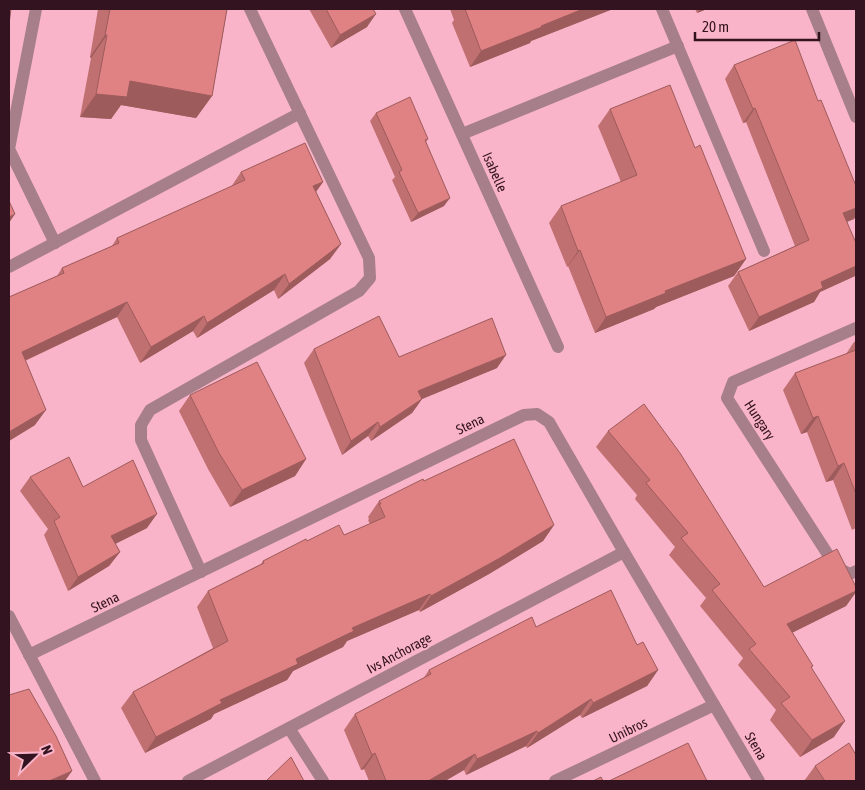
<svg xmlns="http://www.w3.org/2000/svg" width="865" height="790" font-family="'Asap Condensed',sans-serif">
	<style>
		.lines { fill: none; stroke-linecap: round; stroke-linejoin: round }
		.minor { stroke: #a67f8a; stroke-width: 12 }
		.wall { fill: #c17072 }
		.shaded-wall { fill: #9d5b5c }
		.building { fill: #e08284; stroke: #9d5b5c }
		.labels { text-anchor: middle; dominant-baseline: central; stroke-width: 4; stroke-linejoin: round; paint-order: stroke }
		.street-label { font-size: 14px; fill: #33131f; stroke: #fab4c9 }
	</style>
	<rect width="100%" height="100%" fill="#fab4c9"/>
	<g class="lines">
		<!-- minor -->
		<g class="minor">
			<polyline points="36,9 9,149 55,243"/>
			<polyline points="405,9 558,347"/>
			<polyline points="662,9 764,251"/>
			<polyline points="812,9 856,117"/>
			<polyline points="462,134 678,46"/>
			<polyline points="9,267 300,113"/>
			<polyline points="856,328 733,382 727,398 836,567 850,574 856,571"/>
			<polyline points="201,572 141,440 141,425 150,410 359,291 370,278 369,258 250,9"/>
			<polyline points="9,616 95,781"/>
			<polyline points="29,655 524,415 537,414 549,422 624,552 759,781"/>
			<polyline points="289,728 323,781"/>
			<polyline points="188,781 624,552"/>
			<polyline points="555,781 714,705"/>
		</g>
	</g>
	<!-- wall -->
	<g class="wall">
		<polygon points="98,9 227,9 212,96 196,118 121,105 111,119 80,117 91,58 90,57"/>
		<polygon points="309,9 373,9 367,27 331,48"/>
		<polygon points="450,9 613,9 531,41 530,43 470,67 452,23 454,20"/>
		<polygon points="695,9 707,9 697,13"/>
		<polygon points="734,65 854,219 847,222 855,276 820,292 814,302 749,331 728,286 738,272 795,246 746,122 743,123 725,79"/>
		<polygon points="610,109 695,148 746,259 734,276 656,307 654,309 595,333 568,266 567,267 549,223 561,206 621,182 598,126"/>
		<polygon points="376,113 428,139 426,142 444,206 411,222 392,180 395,177 370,121"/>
		<polygon points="241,172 323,182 316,192 341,244 330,259 278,299 274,290 197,338 193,331 140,363 117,317 25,361 35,425 9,441 9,297 57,276 62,268 112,246 117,238 231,187"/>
		<polygon points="856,341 856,528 852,530 833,480 826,482 807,432 801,434 783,390 795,373 846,354 854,342"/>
		<polygon points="314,349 399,357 497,368 422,399 412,413 371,441 368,436 342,455 304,363"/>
		<polygon points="190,395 306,459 295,476 230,507 208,469 179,411"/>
		<polygon points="608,431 764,587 856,587 856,592 846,606 792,633 813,666 811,668 834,737 800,757 770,720 776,710 738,665 743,658 700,606 706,598 669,555 675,547 635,499 637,495 596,447"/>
		<polygon points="30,477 83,487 147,528 115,544 120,552 109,566 68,591 44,535 48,529 20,491"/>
		<polygon points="424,481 554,525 543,541 489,574 420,612 419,610 347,641 343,647 293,671 287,680 214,714 211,719 145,753 121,708 133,692 213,648 197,607 208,591 261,564 263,561 307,541 344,535 370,524 368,520 369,519 368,517 379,501"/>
		<polygon points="536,627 637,645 658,670 647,686 582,718 580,715 527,748 526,746 466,775 464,770 445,781 369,781 364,769 361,770 344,730 355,714 423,679 429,670"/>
		<polygon points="815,766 856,781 804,781"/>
	</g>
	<!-- shaded-wall -->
	<g class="shaded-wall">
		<polygon points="583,9 613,9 531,41 530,43 470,67 481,51"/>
		<polygon points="700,9 707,9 697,13"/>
		<polygon points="376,14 367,27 331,48 340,35"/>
		<polygon points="105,35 107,35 91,58 90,57"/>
		<polygon points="130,81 212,96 196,118 121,105 111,119 80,117 96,94"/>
		<polygon points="755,108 746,122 743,123 753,109"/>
		<polygon points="323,182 312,197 313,186"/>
		<polygon points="450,198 444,206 411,222 418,213"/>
		<polygon points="856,208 856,216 854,219 833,227 843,213"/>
		<polygon points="15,214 9,223 9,217"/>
		<polygon points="341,244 330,259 278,299 289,284"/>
		<polygon points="580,250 568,266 567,267 578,251"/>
		<polygon points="746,259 734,276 656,307 654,309 595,333 606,317 665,291"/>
		<polygon points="856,266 856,275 855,276 820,292 814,302 749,331 759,317 821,282"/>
		<polygon points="285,274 274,290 197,338 207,323"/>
		<polygon points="127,302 117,317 11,367 22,352"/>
		<polygon points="204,316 193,331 140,363 151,347"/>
		<polygon points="506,355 497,368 422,399 412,413 371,441 380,427 418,391"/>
		<polygon points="46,410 35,425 9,441 9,432"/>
		<polygon points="818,416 807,432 801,434 813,418"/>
		<polygon points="378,422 368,436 342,455 351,441"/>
		<polygon points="306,459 295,476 230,507 242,490"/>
		<polygon points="844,463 833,480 826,482 838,466"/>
		<polygon points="157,514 147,528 101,551 111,536"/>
		<polygon points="554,525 543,541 489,574 420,612 431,596"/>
		<polygon points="120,552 109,566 68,591 78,577"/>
		<polygon points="856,591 856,592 846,606 775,641 787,624"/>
		<polygon points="430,594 419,610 347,641 343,647 293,671 287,680 214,714 211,719 145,753 156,737 220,700 352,628"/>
		<polygon points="658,670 647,686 582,718 593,703"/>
		<polygon points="591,699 580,715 527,748 538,733"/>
		<polygon points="845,721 834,737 800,757 812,740"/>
		<polygon points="537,731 526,746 466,775 477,759"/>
		<polygon points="375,753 364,769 361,770 372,755"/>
		<polygon points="475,754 464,770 445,781 428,781"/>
		<polygon points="72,771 65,781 49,781"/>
	</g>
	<!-- building -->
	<g class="building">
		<polygon points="9,9 11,9 9,24"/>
		<polygon points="110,9 227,9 212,96 130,81 127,97 96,94 107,35 105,35"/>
		<polygon points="326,9 373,9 376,14 340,35"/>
		<polygon points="465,9 583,9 541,26 542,27 481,51"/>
		<polygon points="795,40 818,101 821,100 856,186 856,208 843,213 856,243 856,266 821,282 823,288 759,317 738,272 809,240 755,108 753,109 734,65"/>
		<polygon points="670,85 695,148 700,145 746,259 665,291 666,293 606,317 580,250 578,251 561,206 637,175 610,109"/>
		<polygon points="410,97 428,139 425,140 450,198 418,213 399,172 402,170 376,113"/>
		<polygon points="305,143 323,182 313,186 341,244 289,284 285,274 207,323 204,316 151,347 127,302 22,352 46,410 9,432 9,297 64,273 62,268 119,243 117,238 245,180 241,172"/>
		<polygon points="9,201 15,214 9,217"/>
		<polygon points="379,316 399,357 492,318 506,355 418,391 422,399 380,427 378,422 351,441 314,349"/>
		<polygon points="856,350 856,494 844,463 838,466 818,416 813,418 795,373"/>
		<polygon points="257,362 306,459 242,490 219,453 190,395"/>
		<polygon points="644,404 680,453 764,587 837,549 856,587 856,591 787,624 813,666 811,667 845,721 812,740 781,703 790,697 749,649 756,644 712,590 720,584 681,538 688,533 646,483 650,480 608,431"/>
		<polygon points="514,439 554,525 500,558 431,596 430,594 352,628 354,631 296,659 298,664 220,700 222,703 156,737 133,692 228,641 208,591 264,563 263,561 306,539 307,541 339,525 344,535 385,517 379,504 381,504 379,501 423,479 424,481"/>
		<polygon points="69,457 83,487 133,460 157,514 111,536 120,552 78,577 54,521 60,517 30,477"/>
		<polygon points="611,590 637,645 643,642 658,670 593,703 591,699 538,733 537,731 477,759 475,754 428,781 386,781 375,753 372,755 355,714 431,674 429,670 532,617 536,627"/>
		<polygon points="29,689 56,736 72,771 49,781 9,781 9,695"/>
		<polygon points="688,743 707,781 609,781"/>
		<polygon points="849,743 856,755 856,781 825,781 815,766"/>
		<polygon points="291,757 304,781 266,781"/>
		<polygon points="601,777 603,781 593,781"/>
	</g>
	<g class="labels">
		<!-- street labels -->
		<g class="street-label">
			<text transform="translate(495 172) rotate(66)">Isabelle</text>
			<text transform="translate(760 420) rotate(57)">Hungary</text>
			<text transform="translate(470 424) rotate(-26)">Stena</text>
			<text transform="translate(105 602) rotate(-26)">Stena</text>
			<text transform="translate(399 653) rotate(-28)">Ivs Anchorage</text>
			<text transform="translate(628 730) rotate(-26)">Unibros</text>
			<text transform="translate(756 746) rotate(59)">Stena</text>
		</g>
	</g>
	<!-- border -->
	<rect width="865" height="790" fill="none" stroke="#33131f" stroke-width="20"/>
	<!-- north arrow -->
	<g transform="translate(35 755) rotate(67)" stroke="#fab4c9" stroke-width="4" paint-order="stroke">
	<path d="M0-4L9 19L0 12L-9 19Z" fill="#33131f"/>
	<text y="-8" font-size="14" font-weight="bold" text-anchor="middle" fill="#33131f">N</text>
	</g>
	<!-- scale -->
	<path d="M695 32v8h124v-8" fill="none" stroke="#33131f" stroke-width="2.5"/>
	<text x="702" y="32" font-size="15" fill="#33131f" stroke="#fab4c9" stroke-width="4" paint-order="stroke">20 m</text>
</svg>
